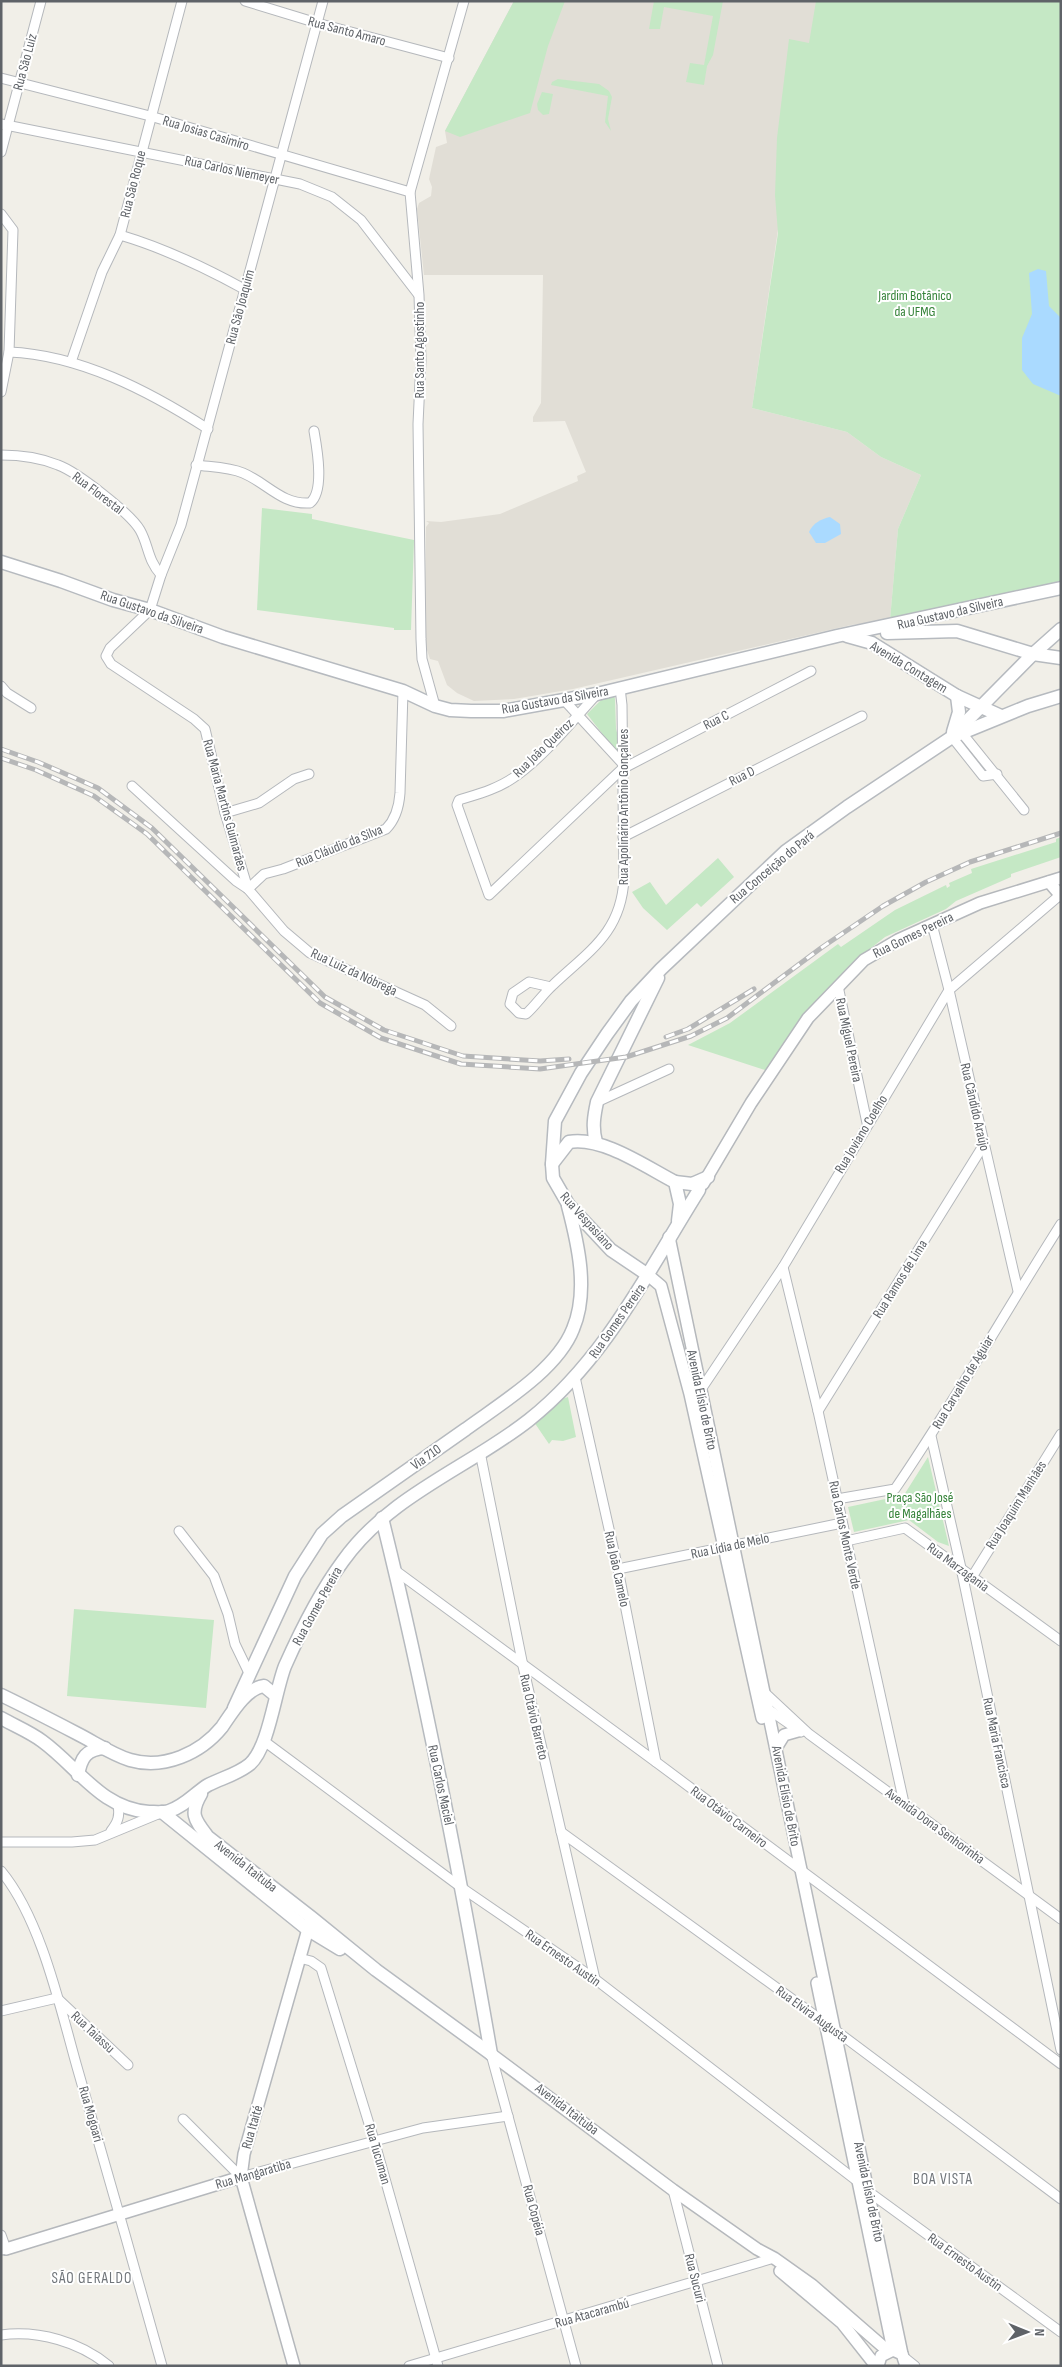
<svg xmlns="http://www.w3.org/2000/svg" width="1062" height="2367" font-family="'Sofia Sans Condensed',sans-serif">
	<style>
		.education { fill: #e1ded6 }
		.green { fill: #c5e8c5 }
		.water { fill: #aadaff }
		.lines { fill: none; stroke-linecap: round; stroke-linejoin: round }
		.minor-casing { stroke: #b5b8bc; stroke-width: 11 }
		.tertiary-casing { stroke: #b5b8bc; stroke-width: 14 }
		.secondary-casing { stroke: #b6babf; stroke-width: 15 }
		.minor { stroke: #fff; stroke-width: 9 }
		.tertiary { stroke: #fff; stroke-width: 11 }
		.secondary { stroke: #fff; stroke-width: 12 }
		.rail-casing { stroke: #b6b7b8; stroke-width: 5 }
		.rail { stroke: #fff; stroke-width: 3; stroke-dasharray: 9; stroke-linecap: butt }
		.labels { text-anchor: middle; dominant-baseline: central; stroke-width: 4; stroke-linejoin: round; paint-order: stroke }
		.street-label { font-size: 14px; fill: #5f6368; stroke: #fff }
		.park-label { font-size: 14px; fill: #348238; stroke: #fff }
		.neighbourhood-label { font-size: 15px; letter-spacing: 1px; fill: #70757a; stroke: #fff }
	</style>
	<rect width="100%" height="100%" fill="#f1efe8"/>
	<!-- education -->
	<polygon class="education" points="514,1 830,1 782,202 752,408 847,432 881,457 921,475 898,529 890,620 851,625 573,689 514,699 474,701 457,693 447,685 438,661 430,659 425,644 426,527 429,523 426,521 441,522 500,514 578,481 577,476 586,472 565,421 533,422 533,417 541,403 543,275 424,275 417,209 419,203 431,196 432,187 429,179 436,147 447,143 445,131"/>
	<!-- green -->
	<g class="green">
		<polygon points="514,1 565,1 548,46 530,113 460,137 445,131"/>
		<polygon points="654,1 723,1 713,55 707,66 704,85 686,82 690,63 704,65 713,16 664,7 660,29 649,29"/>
		<polygon points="816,1 1061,1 1061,581 890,620 898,529 921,475 881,457 847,432 752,408 778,233 775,195 777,138 789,39 809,43"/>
		<polygon points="558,79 599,84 609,91 612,97 608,119 611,131 605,122 608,96 551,85 552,82"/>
		<polygon points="542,92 553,94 549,114 543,115 538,110 537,104"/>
		<polygon points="262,508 312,514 312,519 414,540 411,630 394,630 394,628 257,610"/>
		<polygon points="614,696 615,699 616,729 620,744 618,754 587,714 602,699"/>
		<polygon points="1061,837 1061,857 1011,874 1011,877 956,901 946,909 885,937 851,964 806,1012 768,1071 688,1045 730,1023 838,944 841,947 895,910 946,885 947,888 950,886 949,883 972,873 971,869 1056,842 1056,839"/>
		<polygon points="718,858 734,877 701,907 697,903 667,930 643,908 632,892 650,882 666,905"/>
		<polygon points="568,1397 576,1437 563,1441 552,1440 549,1444 534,1422 562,1399"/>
		<polygon points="928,1457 949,1546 938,1542 909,1520 854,1532 848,1507 904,1495"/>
		<polygon points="74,1609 214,1620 206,1708 67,1696"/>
	</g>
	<!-- water -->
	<g class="water">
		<polygon points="1038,269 1046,271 1049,306 1061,318 1061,396 1033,384 1022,370 1022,338 1032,314 1029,273"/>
		<path d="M 830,517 L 840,524 L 841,534 L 825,543 L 816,543 L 809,532 C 813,523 821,519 830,517 Z"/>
	</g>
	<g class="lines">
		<!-- minor casing -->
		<g class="minor-casing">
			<g id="minor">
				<polyline points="245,1 317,23 449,58"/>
				<polyline points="1,78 150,116 410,192"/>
				<polyline points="1,124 300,184 332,197 361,220 418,294"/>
				<polyline points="1,152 41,1"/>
				<polyline points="1,214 13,230 9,352 1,392"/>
				<path d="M 120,235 C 164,248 204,267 244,289"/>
				<path d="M 9,352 C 80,355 149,391 208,429"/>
				<polyline points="71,362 102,272 120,235 182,1"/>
				<path d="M 1,455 C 20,455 41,458 58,465 C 77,472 130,513 140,530 C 149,546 147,559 161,575"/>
				<path d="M 196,465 C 211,467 229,467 243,473 C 267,483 282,505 310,503 C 325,491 317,448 314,431"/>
				<polyline points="1,686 7,693 31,708"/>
				<path d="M 597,694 C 572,721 543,758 513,778 C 497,789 478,794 459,800 L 457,805 L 489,895 L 622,769 L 811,671"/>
				<polyline points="564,700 622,763"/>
				<polyline points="435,706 422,659 421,639 418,424 421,360 419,295 410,192 464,1"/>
				<polyline points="962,733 1024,810"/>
				<polyline points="952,737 983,776 997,774"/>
				<polyline points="132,786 236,881 248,889 284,931 310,953 425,1005 451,1026"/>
				<polyline points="225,813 259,803 294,779 309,774"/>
				<polyline points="623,837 862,716"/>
				<polyline points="248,889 225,813 205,729 194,719 111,664 106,656 110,648 150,610 161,575 181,525 323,1"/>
				<path d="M 248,889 L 264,874 L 283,869 L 386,829 C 396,819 399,807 400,793 L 403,691"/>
				<polyline points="932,924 949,990 1018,1291"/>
				<polyline points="838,986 867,1123"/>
				<path d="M 551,987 L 529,982 L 513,993 L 510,1004 L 519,1013 L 526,1014 C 536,1005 543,994 553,985 C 589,951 621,933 624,879 L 622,705 L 620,688"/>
				<polyline points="597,1102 669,1069"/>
				<polyline points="783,1267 818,1411 904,1803"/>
				<polyline points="575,1377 618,1569 656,1762"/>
				<polyline points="700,1391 783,1267 949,990 1060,895"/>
				<polyline points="818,1411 983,1146"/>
				<polyline points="931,1436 961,1568 1061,2050"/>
				<polyline points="480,1452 523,1666 595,1979"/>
				<path d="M 837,1499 L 895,1489 C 954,1403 1005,1312 1061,1224"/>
				<polyline points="179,1531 214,1576 228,1614 235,1644 249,1673"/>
				<polyline points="846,1541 905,1528 1061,1641"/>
				<polyline points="618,1569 842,1523"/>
				<polyline points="396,1571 656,1762 1061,2064"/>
				<polyline points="972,1577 1061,1434"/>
				<polyline points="764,1692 809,1734 1061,1919"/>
				<polyline points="765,1707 801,1732"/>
				<polyline points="264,1741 462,1888 595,1979 857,2181"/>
				<path d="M 111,1831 C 118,1822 120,1816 118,1805"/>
				<polyline points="561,1832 835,2030 1061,2199"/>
				<polyline points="1,1842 72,1842 95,1840 158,1814"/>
				<path d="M 1,1871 C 41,1919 60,2007 77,2067 C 106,2167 134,2266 162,2366"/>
				<polyline points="299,1958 311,1961 321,1968 374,2140 438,2366"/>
				<polyline points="1,2011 57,1998 128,2065"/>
				<polyline points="491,2054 576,2366"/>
				<polyline points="183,2119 241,2177 423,2128 508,2116"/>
				<polyline points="673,2190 718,2366"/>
				<polyline points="869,2192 1061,2332"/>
				<polyline points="1,2235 6,2249 1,2250"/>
				<path d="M 1,2335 C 39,2330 80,2342 109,2366"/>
				<polyline points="905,2358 915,2366"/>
				<polyline points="409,2366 774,2258"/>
			</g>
		</g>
		<!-- tertiary casing -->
		<g class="tertiary-casing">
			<g id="tertiary">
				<polyline points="1049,882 1061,896"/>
				<polyline points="703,1184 751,1103 808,1018 864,960 898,940 980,903 1061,878"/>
				<polyline points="669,1237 902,2354"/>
				<polyline points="648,1275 661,1286 690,1394 762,1718"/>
				<polyline points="776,1748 784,1735 798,1731"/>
				<polyline points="817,1983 893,2350"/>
				<polyline points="491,2054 673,2190 757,2249 774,2258 812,2285 888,2351"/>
				<polyline points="6,2249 241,2177"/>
				<polyline points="780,2271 842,2323 876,2366"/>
				<polyline points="294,2366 241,2177 244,2154 310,1922"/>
				<polyline points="878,2366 881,2356 893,2350 902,2354 906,2366"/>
			</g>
		</g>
		<!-- secondary casing -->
		<g class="secondary-casing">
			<g id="secondary">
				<polyline points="1,562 61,581 113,600 150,610 223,637 403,691 435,706 450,710 471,711 503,711 597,694 837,636 1061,588"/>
				<polyline points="887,633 957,631 1033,654 1061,658"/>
				<polyline points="847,636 872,643 957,696 1001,716"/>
				<polyline points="953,732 959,712 957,696"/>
				<polyline points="955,733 1033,654 1061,629"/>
				<path d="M 596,1142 C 592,1128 594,1116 597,1102 L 658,978"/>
				<path d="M 552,1164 L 569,1142 C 602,1136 646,1167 675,1182 L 680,1204 L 678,1221"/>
				<polyline points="675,1182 692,1184 708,1177"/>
				<polyline points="648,1275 611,1250 568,1204 553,1178 552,1164 555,1121 581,1073 607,1034 631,1001 661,969 786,851 847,807 952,737 1028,706 1061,696"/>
				<path d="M 382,1518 C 426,1695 460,1875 491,2054"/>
				<path d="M 1,1695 C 26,1707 51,1720 76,1733 C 94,1742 111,1754 130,1760 C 164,1770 201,1753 222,1727 C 231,1714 246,1688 264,1686 L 275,1695"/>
				<path d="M 234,1708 L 295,1576 L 322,1534 L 342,1516 C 383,1487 425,1458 466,1429 C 500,1404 557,1370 573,1329 C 589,1291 578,1244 568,1206"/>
				<path d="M 1,1718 C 15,1726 30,1732 42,1741 C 78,1767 101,1809 149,1812 C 155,1812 163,1813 169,1811 C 185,1806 195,1793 208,1785 C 222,1778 238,1774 250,1764 C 269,1747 275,1691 285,1666 C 301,1630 320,1592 343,1561 C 390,1495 468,1468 529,1420 C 606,1359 648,1271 699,1190"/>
				<path d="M 78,1775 C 81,1758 86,1749 105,1748"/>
				<path d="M 201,1794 C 189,1814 195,1820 208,1837 L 312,1918 L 376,1970 L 491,2054"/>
				<polyline points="162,1812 307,1929 340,1949"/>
			</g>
		</g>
		<!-- minor -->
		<use href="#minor" class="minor"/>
		<!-- tertiary -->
		<use href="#tertiary" class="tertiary"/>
		<!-- secondary -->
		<use href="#secondary" class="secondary"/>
		<!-- rail casing -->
		<g class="rail-casing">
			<g id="rail">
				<polyline points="1,749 38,762 98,788 152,828 325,997 384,1030 463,1056 540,1061 569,1059"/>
				<polyline points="1,758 36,770 94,796 147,834 320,1003 381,1038 461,1064 540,1069 626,1057 691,1036 727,1018 821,948 883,906 926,882 970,862 1061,833"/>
				<polyline points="666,1037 688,1029 754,989"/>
			</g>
		</g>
		<!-- rail -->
		<use href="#rail" class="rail"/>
	</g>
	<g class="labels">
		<!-- street labels -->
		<g class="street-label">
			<text transform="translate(347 31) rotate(15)">Rua Santo Amaro</text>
			<text transform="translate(25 62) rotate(-75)">Rua São Luiz</text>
			<text transform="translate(206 133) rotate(17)">Rua Josias Casimiro</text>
			<text transform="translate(232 170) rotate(12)">Rua Carlos Niemeyer</text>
			<text transform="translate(133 184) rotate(-76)">Rua São Roque</text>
			<text transform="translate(240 307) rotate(-75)">Rua São Joaquim</text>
			<text transform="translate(419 350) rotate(-90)">Rua Santo Agostinho</text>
			<text transform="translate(98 493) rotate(37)">Rua Florestal</text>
			<text transform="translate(152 612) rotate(19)">Rua Gustavo da Silveira</text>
			<text transform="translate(950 613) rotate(-13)">Rua Gustavo da Silveira</text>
			<text transform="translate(909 667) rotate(31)">Avenida Contagem</text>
			<text transform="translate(555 700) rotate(-10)">Rua Gustavo da Silveira</text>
			<text transform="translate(716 720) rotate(-27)">Rua C</text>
			<text transform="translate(543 748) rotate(-44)">Rua João Queiroz</text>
			<text transform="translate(742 776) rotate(-27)">Rua D</text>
			<text transform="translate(225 805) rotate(75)">Rua Maria Martins Guimarães</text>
			<text transform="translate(623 807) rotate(-90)">Rua Apolinário Antônio Gonçalves</text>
			<text transform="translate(339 846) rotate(-22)">Rua Cláudio da Silva</text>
			<text transform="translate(772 867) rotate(-40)">Rua Conceição do Pará</text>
			<text transform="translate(913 935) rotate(-26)">Rua Gomes Pereira</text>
			<text transform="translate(354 972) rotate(25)">Rua Luiz da Nóbrega</text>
			<text transform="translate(849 1040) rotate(78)">Rua Miguel Pereira</text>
			<text transform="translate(975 1107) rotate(77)">Rua Cândido Araújo</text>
			<text transform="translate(861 1134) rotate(-59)">Rua Joviano Coelho</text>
			<text transform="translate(587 1221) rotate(48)">Rua Vespasiano</text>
			<text transform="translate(900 1279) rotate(-58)">Rua Ramos de Lima</text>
			<text transform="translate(617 1321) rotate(-55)">Rua Gomes Pereira</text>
			<text transform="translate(963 1382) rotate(-59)">Rua Carvalho de Aguiar</text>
			<text transform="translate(702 1400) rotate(78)">Avenida Elísio de Brito</text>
			<text transform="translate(426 1457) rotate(-35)">Via 710</text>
			<text transform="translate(1016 1505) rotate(-58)">Rua Joaquim Manhães</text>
			<text transform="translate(845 1535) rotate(78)">Rua Carlos Monte Verde</text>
			<text transform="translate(730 1546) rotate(-12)">Rua Lídia de Melo</text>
			<text transform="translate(958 1567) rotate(36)">Rua Marzagania</text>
			<text transform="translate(617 1569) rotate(78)">Rua João Camelo</text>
			<text transform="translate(317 1606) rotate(-61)">Rua Gomes Pereira</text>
			<text transform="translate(534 1717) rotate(77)">Rua Otávio Barreto</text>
			<text transform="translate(997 1743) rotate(78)">Rua Maria Francisca</text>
			<text transform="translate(441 1785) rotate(78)">Rua Carlos Maciel</text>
			<text transform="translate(786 1796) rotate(79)">Avenida Elísio de Brito</text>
			<text transform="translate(729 1817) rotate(37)">Rua Otávio Carneiro</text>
			<text transform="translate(935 1826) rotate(36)">Avenida Dona Senhorinha</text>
			<text transform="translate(246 1866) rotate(38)">Avenida Itaituba</text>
			<text transform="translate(563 1958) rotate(35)">Rua Ernesto Austin</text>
			<text transform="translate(812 2014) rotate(36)">Rua Elvira Augusta</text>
			<text transform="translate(93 2032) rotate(43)">Rua Taiassu</text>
			<text transform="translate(567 2109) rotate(37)">Avenida Itaituba</text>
			<text transform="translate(91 2114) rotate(74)">Rua Mogoari</text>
			<text transform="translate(252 2127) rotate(-74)">Rua Itaité</text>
			<text transform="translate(378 2154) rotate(74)">Rua Tucuman</text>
			<text transform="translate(253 2174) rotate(-16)">Rua Mangaratiba</text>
			<text transform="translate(869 2192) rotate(78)">Avenida Elísio de Brito</text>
			<text transform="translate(534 2210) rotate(75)">Rua Copéia</text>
			<text transform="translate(965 2262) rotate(36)">Rua Ernesto Austin</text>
			<text transform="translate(695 2278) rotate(76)">Rua Sucuri</text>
			<text transform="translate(592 2313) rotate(-16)">Rua Atacarambú</text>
		</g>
		<!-- park labels -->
		<g class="park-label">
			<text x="915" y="295">Jardim Botânico<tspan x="915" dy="16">da UFMG</tspan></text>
			<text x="920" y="1497">Praça São José<tspan x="920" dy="16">de Magalhães</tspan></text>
		</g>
		<!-- neighbourhood labels -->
		<g class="neighbourhood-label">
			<text x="943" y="2179">BOA VISTA</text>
			<text x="92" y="2278">SÃO GERALDO</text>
		</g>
	</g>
	<!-- border -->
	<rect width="1062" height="2367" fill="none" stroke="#5f6368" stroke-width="5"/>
	<!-- north arrow -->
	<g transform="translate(1027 2332) rotate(91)" stroke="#ffffff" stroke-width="4" paint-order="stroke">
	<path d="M0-4L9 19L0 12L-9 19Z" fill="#5f6368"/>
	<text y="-8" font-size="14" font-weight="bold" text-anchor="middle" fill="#5f6368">N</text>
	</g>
</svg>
